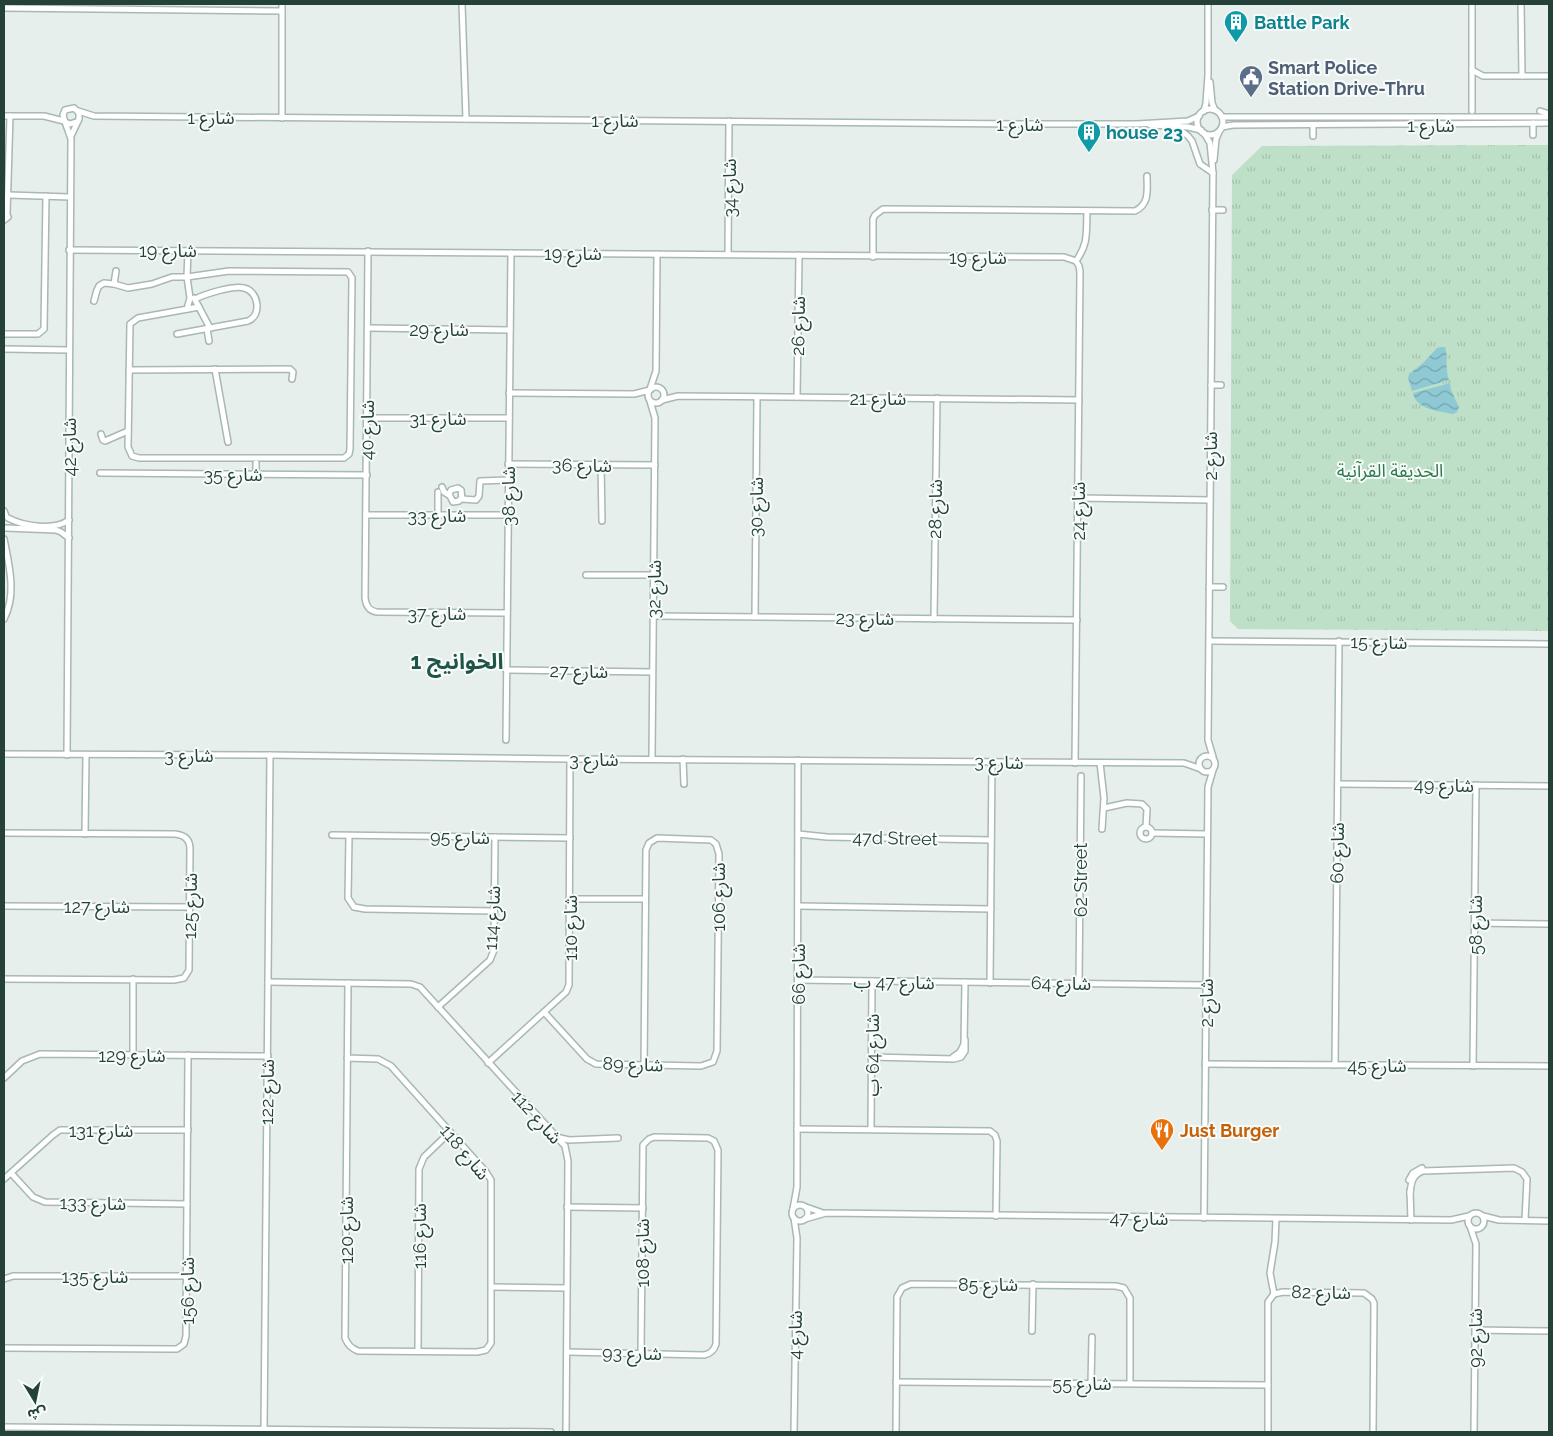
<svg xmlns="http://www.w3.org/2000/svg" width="1553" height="1436" font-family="Raleway,'Noto Sans Arabic',sans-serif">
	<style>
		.grass { fill: url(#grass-tufts) }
		.water { fill: url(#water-waves) }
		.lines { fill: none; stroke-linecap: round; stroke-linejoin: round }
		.minor-casing { stroke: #a8b8b2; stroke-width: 8 }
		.minor { stroke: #fff; stroke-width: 5 }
		.labels { text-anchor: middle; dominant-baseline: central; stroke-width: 4; stroke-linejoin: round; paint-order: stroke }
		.culture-label { font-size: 18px; font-weight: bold; fill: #0d838f; stroke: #f7fbf9; text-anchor: start }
		.service-label { font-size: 18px; font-weight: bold; fill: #4e5e75; stroke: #f7fbf9; text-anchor: start }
		.street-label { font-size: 18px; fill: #24423a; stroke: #f7fbf9 }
		.park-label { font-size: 18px; fill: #2d7a4b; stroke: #f7fbf9 }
		.food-label { font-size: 18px; font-weight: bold; fill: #c56008; stroke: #f7fbf9; text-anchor: start }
		.district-label { font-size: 22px; font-weight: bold; fill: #1f5548; stroke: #f7fbf9 }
	</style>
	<defs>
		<pattern id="grass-tufts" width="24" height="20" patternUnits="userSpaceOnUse" patternTransform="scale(1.25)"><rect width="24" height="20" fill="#bfe0c8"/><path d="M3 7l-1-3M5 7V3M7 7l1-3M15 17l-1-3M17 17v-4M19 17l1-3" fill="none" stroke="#a4c1ad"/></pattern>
		<pattern id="water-waves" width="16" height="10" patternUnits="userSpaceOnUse" patternTransform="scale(1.25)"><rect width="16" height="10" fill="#8ec9d4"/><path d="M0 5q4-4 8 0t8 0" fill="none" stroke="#74a5ad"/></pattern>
	</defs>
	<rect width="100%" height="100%" fill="#e6efeb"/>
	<!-- grass -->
	<polygon class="grass" points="1549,145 1549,631 1238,629 1230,621 1232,175 1262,146"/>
	<!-- water -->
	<g class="water">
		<path d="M 1441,347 L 1445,347 C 1448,354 1445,369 1449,380 L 1412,391 L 1408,378 L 1409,374 L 1423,363 L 1437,348 Z"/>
		<path d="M 1450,383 L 1451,390 L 1459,407 L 1457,412 L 1453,414 C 1440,411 1416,410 1413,393 Z"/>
	</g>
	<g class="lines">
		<!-- minor casing -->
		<g class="minor-casing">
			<g id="minor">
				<polyline points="462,4 466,119"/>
				<polyline points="1472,4 1472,111"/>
				<polyline points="1521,4 1522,76"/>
				<polyline points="4,8 282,11"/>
				<polyline points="1472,70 1483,76 1549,76"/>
				<polyline points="1210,82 1212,103 1215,110"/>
				<circle cx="1210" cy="122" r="13"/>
				<polyline points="78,111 94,116 1029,124 1137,124 1188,121 1199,116"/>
				<polyline points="1204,111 1206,103 1208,75 1208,4"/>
				<polyline points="1540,111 1549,114"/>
				<polyline points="4,116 44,116 64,121"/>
				<polyline points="1222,117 1549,117"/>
				<polyline points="282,118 282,4"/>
				<polyline points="65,122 71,139 67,755"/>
				<polyline points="1533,123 1533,135"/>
				<polyline points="1150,125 1188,127 1201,130"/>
				<polyline points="1313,125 1313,136"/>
				<polyline points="1176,127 1188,136 1192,141 1200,164 1213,173"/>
				<polyline points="1222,127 1233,125 1549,123"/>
				<polyline points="1204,133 1210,143 1213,173 1208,740 1213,757"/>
				<polyline points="71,136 79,119 79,113 74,108 65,110 63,115 65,122 70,124 76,122"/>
				<polyline points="1214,160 1216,139 1219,132"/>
				<polyline points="9,195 70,197"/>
				<polyline points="1212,210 1223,210"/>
				<polyline points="7,214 10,116"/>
				<polyline points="4,220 8,217 5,213"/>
				<polyline points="69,250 1064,257 1076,261"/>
				<path d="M 368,251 L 365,598 C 366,606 369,611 377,612 L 507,613"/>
				<polyline points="728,254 729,121"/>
				<path d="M 873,257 L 873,219 L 875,215 L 883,209 L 1135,211 C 1150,204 1147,190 1147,176"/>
				<path d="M 1076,261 C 1089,243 1086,232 1087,211"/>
				<polyline points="114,284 116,271"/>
				<polyline points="194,298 210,328"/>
				<polyline points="94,301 97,290 99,286 104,283 114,284 128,288 152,284 172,277 187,277 229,271 348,272 352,278 350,449 349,454 344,458 139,458 132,456 128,447 130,324 138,318 199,307"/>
				<polyline points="187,309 190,298 187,277 188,251"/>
				<polyline points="368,328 510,330"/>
				<polyline points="207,329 209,341"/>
				<polyline points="4,334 38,334 44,329 46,196"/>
				<path d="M 177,334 L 248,321 C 262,316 259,291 244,288 C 234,285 205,294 195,299"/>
				<polyline points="4,349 69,350"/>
				<polyline points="215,369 228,442"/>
				<polyline points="129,370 290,369 293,372 292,379"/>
				<polyline points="1211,385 1221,385"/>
				<circle cx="656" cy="395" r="8"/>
				<polyline points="650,389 656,371 657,254"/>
				<polyline points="509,393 634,394 650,390"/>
				<polyline points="797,397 799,255"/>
				<polyline points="662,400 678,396 1079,400"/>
				<polyline points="650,401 655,418 652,759"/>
				<polyline points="367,418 509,418"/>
				<polyline points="101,434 103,440 105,441 128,431"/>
				<polyline points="256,463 256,474"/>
				<polyline points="508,464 655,465"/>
				<polyline points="601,465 602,521"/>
				<polyline points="100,473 367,475"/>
				<polyline points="442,487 444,492 449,495"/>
				<polyline points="438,492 438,515"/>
				<polyline points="462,497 459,501 453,502 449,494 451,490 458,488 461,490 462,499 476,500 479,496 480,481 508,480"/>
				<polyline points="1078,498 1210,500"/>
				<polyline points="4,511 6,516"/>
				<polyline points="366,515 508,515"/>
				<path d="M 8,518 C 23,526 54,531 69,520"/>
				<polyline points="6,528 56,530 61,532 69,538"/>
				<path d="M 4,539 C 9,565 17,594 4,619"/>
				<polyline points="586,575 654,575"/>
				<polyline points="1209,587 1223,587"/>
				<polyline points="653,616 1077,620"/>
				<polyline points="755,617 757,397"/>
				<polyline points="934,619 937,398"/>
				<polyline points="1209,641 1549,644"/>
				<polyline points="506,670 652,672"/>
				<polyline points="506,740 511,253"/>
				<polyline points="4,754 270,755 570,759 1184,763 1201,769"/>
				<circle cx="1207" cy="764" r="8"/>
				<polyline points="683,759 684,784"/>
				<polyline points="1075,763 1080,272 1079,266 1076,261"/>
				<polyline points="1100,763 1104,798 1102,829"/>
				<polyline points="1338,784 1549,786"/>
				<polyline points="1104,808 1127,803 1142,804 1147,809 1146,827"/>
				<circle cx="1146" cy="833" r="6"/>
				<path d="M 4,833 L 175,834 C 185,835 190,840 190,849 L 189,970 L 184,978 L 174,980 L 4,979"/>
				<polyline points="1152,833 1207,834"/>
				<polyline points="85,834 86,755"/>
				<polyline points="798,834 827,837 991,840"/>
				<polyline points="332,835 570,838"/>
				<polyline points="349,836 348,898 354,907 365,909 494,911"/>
				<polyline points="570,899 645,899"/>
				<polyline points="4,906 189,907"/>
				<polyline points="798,906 991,909"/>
				<polyline points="1475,923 1549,924"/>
				<polyline points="798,980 1206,985"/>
				<polyline points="268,982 411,984 420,987 565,1146 568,1161 566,1432"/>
				<polyline points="990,983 992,762"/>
				<polyline points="1079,983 1081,776"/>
				<polyline points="438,1007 490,960 494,950 494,945 495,837"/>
				<polyline points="544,1012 587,1059 596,1064 701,1066 713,1062 717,1051 719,854 716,844 711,840 657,838 649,843 646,850 644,1066"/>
				<polyline points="133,1055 133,979"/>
				<polyline points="871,1057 954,1059 961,1057 965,1051 965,1040"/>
				<polyline points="953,1057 960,1052 964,1044 965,982"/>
				<path d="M 347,1058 L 378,1059 L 391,1066 L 486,1172 L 491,1180 L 491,1343 L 486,1350 L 477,1352 L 358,1351 C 351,1348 348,1345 345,1338 L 348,983"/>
				<polyline points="488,1063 566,992 569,985 570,759"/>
				<polyline points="1205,1064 1549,1066"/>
				<polyline points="1335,1065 1339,641"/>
				<polyline points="1473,1066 1476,785"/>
				<polyline points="4,1078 22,1061 40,1054 268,1056"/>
				<polyline points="797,1129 990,1131 995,1135 997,1141 996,1216"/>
				<polyline points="871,1129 872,981"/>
				<polyline points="556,1137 569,1140 618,1138"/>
				<polyline points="11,1173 33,1197 45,1202 187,1204"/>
				<polyline points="4,1179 53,1135 60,1130 188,1130"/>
				<polyline points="1409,1180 1413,1173 1422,1168"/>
				<polyline points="1410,1191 1411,1220"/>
				<path d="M 1410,1194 C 1411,1183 1412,1175 1423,1171 L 1514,1168 L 1522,1172 L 1527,1179 L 1525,1220"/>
				<circle cx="800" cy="1213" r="8"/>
				<polyline points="567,1207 643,1208"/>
				<polyline points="806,1207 823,1213"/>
				<polyline points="793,1209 797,1187 798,760"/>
				<circle cx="1476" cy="1221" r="8"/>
				<polyline points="1483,1216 1499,1220 1549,1221"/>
				<polyline points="794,1218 797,1238 794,1432"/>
				<polyline points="1204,1218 1208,787 1213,770"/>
				<polyline points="805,1219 826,1213 1451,1220 1469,1216"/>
				<polyline points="1470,1226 1476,1244 1474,1432"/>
				<polyline points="4,1279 13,1276 187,1276"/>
				<polyline points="492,1287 567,1288"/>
				<polyline points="1274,1294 1270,1273 1275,1242 1276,1219"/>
				<polyline points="1475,1330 1549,1331"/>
				<polyline points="1032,1331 1033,1284"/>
				<polyline points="4,1348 172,1349 177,1349 184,1344 186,1336 188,1055"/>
				<polyline points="418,1351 419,1169 424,1157 450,1132"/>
				<path d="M 567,1352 L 704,1355 C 710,1354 714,1351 716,1344 L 718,1150 L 714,1141 L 708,1138 L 654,1137 L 649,1139 L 643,1145 L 641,1353"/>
				<polyline points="896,1382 1268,1385"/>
				<polyline points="1091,1383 1092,1337"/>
				<polyline points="4,1427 551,1432"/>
				<polyline points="264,1430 270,755"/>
				<polyline points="896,1432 897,1297 902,1288 911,1284 1116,1286 1124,1288 1130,1298 1130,1383"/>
				<polyline points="1268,1432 1268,1302 1274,1294 1283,1292 1364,1293 1372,1299 1374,1303 1373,1432"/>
			</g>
		</g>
		<!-- minor -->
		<use href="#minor" class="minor"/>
	</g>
	<!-- icons -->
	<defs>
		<g id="building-pin" transform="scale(1.25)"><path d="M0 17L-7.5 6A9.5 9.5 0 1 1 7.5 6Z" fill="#0f9aa8" stroke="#f7fbf9"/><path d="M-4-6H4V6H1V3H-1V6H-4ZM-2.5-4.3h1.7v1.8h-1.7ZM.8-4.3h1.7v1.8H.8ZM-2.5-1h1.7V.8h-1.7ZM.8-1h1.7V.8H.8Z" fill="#fff"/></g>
		<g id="civic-pin" transform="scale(1.25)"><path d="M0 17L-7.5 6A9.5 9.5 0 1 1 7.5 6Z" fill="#5c6f8a" stroke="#f7fbf9"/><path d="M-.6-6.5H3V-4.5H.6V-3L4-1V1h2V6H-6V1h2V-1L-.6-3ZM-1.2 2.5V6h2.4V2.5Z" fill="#fff"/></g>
		<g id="restaurant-pin" transform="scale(1.25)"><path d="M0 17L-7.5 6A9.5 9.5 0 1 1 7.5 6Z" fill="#e8710a" stroke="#f7fbf9"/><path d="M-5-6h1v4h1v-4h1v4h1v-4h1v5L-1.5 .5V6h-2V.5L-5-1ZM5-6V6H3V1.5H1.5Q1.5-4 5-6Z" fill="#fff"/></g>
	</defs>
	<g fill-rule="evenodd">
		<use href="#building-pin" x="1236" y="22"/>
		<use href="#civic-pin" x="1251" y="77"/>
		<use href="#building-pin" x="1089" y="132"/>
		<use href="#restaurant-pin" x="1162" y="1130"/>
	</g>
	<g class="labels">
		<!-- culture labels -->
		<g class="culture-label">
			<text x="1254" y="22">Battle Park</text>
			<text x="1106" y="132">house 23</text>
		</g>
		<!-- service labels -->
		<g class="service-label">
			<text x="1268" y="67">Smart Police<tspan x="1268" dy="21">Station Drive-Thru</tspan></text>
		</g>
		<!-- street labels -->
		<g class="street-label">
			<text x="211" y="117">شارع 1</text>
			<text x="615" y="120">شارع 1</text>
			<text x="1020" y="124">شارع 1</text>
			<text x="1431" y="125">شارع 1</text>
			<text transform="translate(729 188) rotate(-90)">شارع 34</text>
			<text x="168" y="250">شارع 19</text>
			<text x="573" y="253">شارع 19</text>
			<text x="978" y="257">شارع 19</text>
			<text transform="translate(798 326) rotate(-89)">شارع 26</text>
			<text x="439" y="329">شارع 29</text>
			<text x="878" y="398">شارع 21</text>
			<text x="438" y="418">شارع 31</text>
			<text transform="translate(367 430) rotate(-89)">شارع 40</text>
			<text transform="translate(69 447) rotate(-90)">شارع 42</text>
			<text transform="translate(1210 456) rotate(-90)">شارع 2</text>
			<text transform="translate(582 465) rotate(1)">شارع 36</text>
			<text x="233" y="474">شارع 35</text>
			<text transform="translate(508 496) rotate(-90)">شارع 38</text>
			<text transform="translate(756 507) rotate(-89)">شارع 30</text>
			<text transform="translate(935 509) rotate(-89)">شارع 28</text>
			<text transform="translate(1078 511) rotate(-90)">شارع 24</text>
			<text x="437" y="515">شارع 33</text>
			<text transform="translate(654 589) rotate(-89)">شارع 32</text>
			<text x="437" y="613">شارع 37</text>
			<text transform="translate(865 618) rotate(1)">شارع 23</text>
			<text transform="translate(1379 642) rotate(1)">شارع 15</text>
			<text transform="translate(579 671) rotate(1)">شارع 27</text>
			<text x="189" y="755">شارع 3</text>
			<text x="594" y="759">شارع 3</text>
			<text transform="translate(999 762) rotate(1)">شارع 3</text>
			<text transform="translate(1444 785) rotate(1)">شارع 49</text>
			<text transform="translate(460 837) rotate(1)">شارع 95</text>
			<text transform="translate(895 838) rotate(1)">47d Street</text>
			<text transform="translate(1337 853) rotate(-89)">شارع 60</text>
			<text transform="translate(1080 880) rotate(-90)">62 Street</text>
			<text transform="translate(718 897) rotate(-90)">شارع 106</text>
			<text x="97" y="906">شارع 127</text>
			<text transform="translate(190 906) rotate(-89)">شارع 125</text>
			<text transform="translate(492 918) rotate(-87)">شارع 114</text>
			<text transform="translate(1475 925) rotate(-90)">شارع 58</text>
			<text transform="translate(570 928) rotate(-90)">شارع 110</text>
			<text transform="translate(798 974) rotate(-90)">شارع 66</text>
			<text transform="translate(894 982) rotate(1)">شارع 47 ب</text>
			<text transform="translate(1061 983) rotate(1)">شارع 64</text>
			<text transform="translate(1206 1003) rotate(-90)">شارع 2</text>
			<text x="132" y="1055">شارع 129</text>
			<text transform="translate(872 1055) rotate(-90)">شارع 64 ب</text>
			<text transform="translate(633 1064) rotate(2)">شارع 89</text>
			<text x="1377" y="1065">شارع 45</text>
			<text transform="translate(267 1092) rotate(-89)">شارع 122</text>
			<text transform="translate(537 1117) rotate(48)">شارع 112</text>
			<text x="101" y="1130">شارع 131</text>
			<text transform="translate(465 1152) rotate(50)">شارع 118</text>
			<text transform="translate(93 1203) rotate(1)">شارع 133</text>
			<text transform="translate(1139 1218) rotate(1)">شارع 47</text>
			<text transform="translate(346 1230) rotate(-90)">شارع 120</text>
			<text transform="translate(419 1236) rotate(-90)">شارع 116</text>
			<text transform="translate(642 1253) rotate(-90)">شارع 108</text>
			<text x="95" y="1276">شارع 135</text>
			<text x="988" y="1284">شارع 85</text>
			<text transform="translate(187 1291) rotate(-90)">شارع 156</text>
			<text transform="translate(1321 1292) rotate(1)">شارع 82</text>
			<text transform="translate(795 1335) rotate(-89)">شارع 4</text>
			<text transform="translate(1475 1338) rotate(-90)">شارع 92</text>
			<text transform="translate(632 1353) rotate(1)">شارع 93</text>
			<text x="1082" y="1383">شارع 55</text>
		</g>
		<!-- park labels -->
		<g class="park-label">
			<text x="1390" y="470">الحديقة القرآنية</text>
		</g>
		<!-- food labels -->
		<g class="food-label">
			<text x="1180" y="1130">Just Burger</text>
		</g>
		<!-- district labels -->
		<g class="district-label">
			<text x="457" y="661">الخوانيج 1</text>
		</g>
	</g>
	<!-- border -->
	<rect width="1553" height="1436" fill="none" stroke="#24423a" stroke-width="10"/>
	<!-- north arrow -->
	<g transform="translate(35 1401) rotate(170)" stroke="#f7fbf9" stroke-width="4" paint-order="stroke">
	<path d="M0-4L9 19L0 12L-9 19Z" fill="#24423a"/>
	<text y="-8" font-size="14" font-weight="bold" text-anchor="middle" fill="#24423a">ش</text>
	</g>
</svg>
